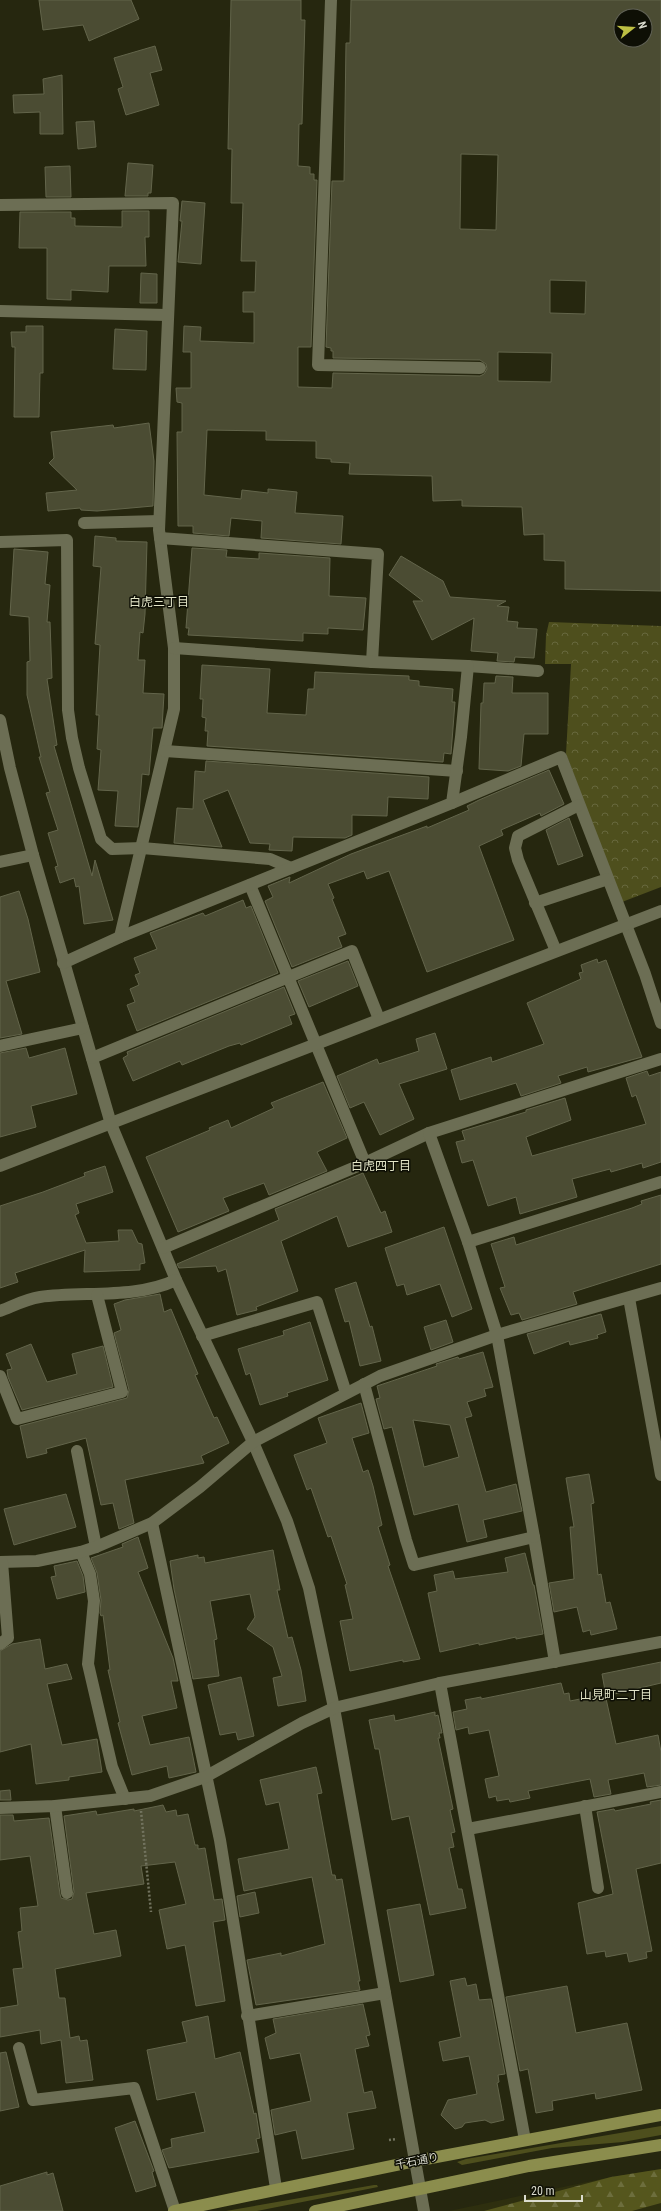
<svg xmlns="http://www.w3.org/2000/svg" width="661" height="2211" font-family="'Roboto Condensed','Noto Sans JP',sans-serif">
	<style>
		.built { fill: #2e2f0f }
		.grass { fill: #4e4f1d }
		.forest { fill: url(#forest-firs) }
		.park { fill: url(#park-crowns) }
		.building { fill: #4b4c33; stroke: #63654b; fill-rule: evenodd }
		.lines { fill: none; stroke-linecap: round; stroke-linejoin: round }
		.path { stroke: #72735f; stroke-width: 2.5; stroke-dasharray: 2 2; stroke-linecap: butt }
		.minor { stroke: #6c6e54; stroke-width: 12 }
		.major { stroke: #8b8d4d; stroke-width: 12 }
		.labels { text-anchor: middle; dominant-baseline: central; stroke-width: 3; stroke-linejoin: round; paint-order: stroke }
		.street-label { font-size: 11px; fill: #dbdcce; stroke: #0e0f05 }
		.neighbourhood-label { font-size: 12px; fill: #e3e5c7; stroke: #0e0f05 }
	</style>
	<defs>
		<pattern id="forest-firs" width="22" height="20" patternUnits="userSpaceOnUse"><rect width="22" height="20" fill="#55561d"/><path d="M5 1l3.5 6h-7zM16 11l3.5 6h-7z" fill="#6d6e3d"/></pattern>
		<pattern id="park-crowns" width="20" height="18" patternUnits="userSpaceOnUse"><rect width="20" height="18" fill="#4e4f1d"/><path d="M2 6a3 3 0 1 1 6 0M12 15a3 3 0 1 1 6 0" fill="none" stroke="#67683d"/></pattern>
	</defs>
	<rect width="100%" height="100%" fill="#26270f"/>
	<!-- built -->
	<polygon class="built" points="661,2169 661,2211 449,2211 611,2177"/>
	<!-- grass -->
	<g class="grass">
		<polygon points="661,2126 661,2135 623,2142 552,2148 462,2165 457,2162 466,2159"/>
		<polygon points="374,2185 377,2185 378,2187 257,2211 226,2211"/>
	</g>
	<!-- forest -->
	<polygon class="forest" points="661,2169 661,2203 632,2211 484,2211 611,2177"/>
	<!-- park -->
	<polygon class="park" points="549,622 661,626 661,887 622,902 566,754 571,664 545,664 546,635"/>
	<!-- building -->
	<g class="building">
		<polygon points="39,0 131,0 139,19 89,41 83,25 43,30"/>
		<path d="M 231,0 L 301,0 L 301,20 L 305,20 L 302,124 L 299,124 L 298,166 L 310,167 L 310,174 L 314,174 L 314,180 L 317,180 L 311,347 L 298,347 L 298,387 L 332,388 L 333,373 L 480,376 L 484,374 L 487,369 L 486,364 L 480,360 L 333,358 L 333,351 L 331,351 L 331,348 L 326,347 L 332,181 L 344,181 L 346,43 L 350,43 L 351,0 L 661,0 L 661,591 L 565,589 L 565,561 L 544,560 L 544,534 L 524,535 L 522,507 L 462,506 L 462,500 L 433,501 L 432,476 L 349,474 L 350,463 L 331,462 L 331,459 L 316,458 L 316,441 L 266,440 L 266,431 L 207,430 L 204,495 L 241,499 L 242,490 L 268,493 L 268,489 L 297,492 L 295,513 L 343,516 L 341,544 L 261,538 L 262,521 L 231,518 L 229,536 L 193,533 L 193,526 L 178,526 L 177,432 L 182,432 L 182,403 L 177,402 L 176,388 L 191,388 L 191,352 L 183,352 L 184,326 L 201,327 L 200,341 L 254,343 L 254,312 L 243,312 L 243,292 L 255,292 L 256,261 L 241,261 L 243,203 L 231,203 L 232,149 L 228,149 ZM 621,16 L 645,16 L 645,40 L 621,40 ZM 461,154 L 498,155 L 496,230 L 460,229 ZM 550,280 L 586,281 L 585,314 L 550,313 ZM 498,352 L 552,353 L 551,382 L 498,381 Z"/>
		<polygon points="155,46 162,70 150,73 159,105 126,115 118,89 123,87 114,58"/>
		<polygon points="62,75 63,134 40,134 40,112 14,113 13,95 44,94 43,79"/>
		<polygon points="94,121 96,147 78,149 76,122"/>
		<polygon points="128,163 153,165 151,193 148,193 148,196 125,196"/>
		<polygon points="70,166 71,197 46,197 45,167"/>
		<polygon points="182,201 205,203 201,264 178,262 182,221 180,221"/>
		<polygon points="122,211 149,211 149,237 145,237 146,266 109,266 108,292 71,290 71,300 47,299 47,248 19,248 20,212 71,212 71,218 75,218 75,226 122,227"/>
		<polygon points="141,273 157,274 157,303 140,303"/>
		<polygon points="26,326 43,326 43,373 40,373 39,417 14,417 15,347 12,347 11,332 26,332"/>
		<polygon points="115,329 147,331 146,370 113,369"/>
		<polygon points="149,423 154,461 153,506 97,511 81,510 80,508 48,511 46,493 77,490 49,463 54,458 51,432 113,425 114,428"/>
		<polygon points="95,536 116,538 116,541 147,542 145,614 143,633 140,632 138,660 145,660 143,693 164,694 162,728 153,728 149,775 142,774 138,827 115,826 118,791 98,790 101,750 97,749 99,715 96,715 100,645 95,644 101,567 93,566"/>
		<polygon points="192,548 227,550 226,557 259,559 259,553 330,558 329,596 366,598 363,630 328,628 328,634 303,633 303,641 188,635 189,628 186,628"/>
		<polygon points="14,549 48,552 45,584 50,585 47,622 50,622 52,678 47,679 57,745 54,746 92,876 95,860 113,920 84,924 79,886 76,887 74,878 60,883 55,867 58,866 48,833 58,830 46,793 50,792 39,757 41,757 27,695 27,662 30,661 29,617 10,615"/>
		<polygon points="401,556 443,581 450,597 506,601 497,606 509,607 507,621 518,622 517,628 537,629 534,658 515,657 514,662 497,661 498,653 471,651 474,618 432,640 413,601 423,601 389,575"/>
		<polygon points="202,665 270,669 267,713 306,715 308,689 314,689 315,672 409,676 409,680 419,681 419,686 453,689 452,702 455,702 451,754 444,753 443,762 207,746 208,731 205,731 206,718 202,717 203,699 200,699"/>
		<polygon points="496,676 513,677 512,693 548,693 548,734 524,734 521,766 508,771 479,769 481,703 483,703 484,683 495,683"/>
		<polygon points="206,761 429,777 428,799 388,797 387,816 352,815 352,835 345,838 293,837 292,851 269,850 270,844 250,843 228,790 203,800 222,847 174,843 177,808 193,809 195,771 205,772"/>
		<polygon points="549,770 564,804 541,816 540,813 501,830 503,835 479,846 514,940 427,972 389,871 367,879 364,871 328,884 334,898 332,899 346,934 338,937 342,947 292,967 265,901 273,897 268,886 290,877 289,883 351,854 427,826 427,828 469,810 467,806 479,800"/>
		<polygon points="569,818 583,856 558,865 546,830"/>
		<polygon points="19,891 28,919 40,972 6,981 22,1034 0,1038 0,897"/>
		<polygon points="243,900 246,908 251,906 278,973 137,1031 127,1005 135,1002 130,989 139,985 135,975 140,973 134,958 157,949 150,933 203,913 205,916"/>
		<polygon points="597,959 598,963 606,960 642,1057 588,1072 587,1067 558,1076 561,1083 521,1096 516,1083 460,1100 451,1070 491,1057 492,1062 544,1044 527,1003 581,979 579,973 583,972 581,965"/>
		<polygon points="348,961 358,986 309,1007 298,981"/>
		<polygon points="284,987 295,1014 289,1016 292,1024 241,1045 240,1043 229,1046 182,1065 180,1061 133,1081 123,1058 128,1055 127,1052"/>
		<polygon points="435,1033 447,1069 399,1084 414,1119 380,1135 364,1102 350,1108 337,1076 377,1059 379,1064 419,1051 416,1039"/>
		<polygon points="26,1048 29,1058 65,1048 77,1094 31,1106 36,1127 0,1137 0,1053"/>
		<polygon points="647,1071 649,1076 661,1072 661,1162 643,1168 642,1163 611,1172 610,1169 572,1179 577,1197 520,1214 516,1197 488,1206 473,1160 462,1163 456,1142 465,1140 462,1131 526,1112 526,1110 565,1098 571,1120 526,1137 532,1156 646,1124 636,1095 632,1097 626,1078"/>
		<polygon points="323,1082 347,1138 317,1152 327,1171 269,1195 264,1183 223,1198 229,1211 178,1232 146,1157 210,1130 209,1128 228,1120 231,1128 274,1108 271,1103"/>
		<polygon points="105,1166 113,1192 76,1204 79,1213 75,1215 86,1243 119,1241 118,1230 132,1230 138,1243 142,1244 145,1263 140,1264 140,1270 84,1272 85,1250 15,1273 18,1282 0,1288 0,1206 43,1192 85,1176 84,1173"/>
		<polygon points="363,1173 381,1213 385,1211 392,1232 348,1247 337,1216 281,1241 298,1291 256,1307 257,1310 237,1315 226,1269 218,1272 216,1266 179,1268 177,1264 279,1220 275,1209"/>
		<polygon points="661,1195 661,1264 573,1292 577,1304 522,1320 519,1313 511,1315 500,1288 505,1287 491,1244 514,1237 516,1245 632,1208 642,1204 641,1201"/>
		<polygon points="444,1227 472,1309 452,1317 440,1284 407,1295 404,1284 397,1286 385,1248"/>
		<polygon points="356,1282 370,1327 372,1326 381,1361 360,1366 349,1321 345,1322 335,1289"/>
		<polygon points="160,1294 164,1312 171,1309 198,1374 195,1375 214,1418 217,1417 229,1443 201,1456 204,1463 125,1480 134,1523 119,1529 113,1503 101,1505 86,1438 46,1449 47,1453 27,1458 20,1426 127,1398 129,1390 114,1333 121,1330 114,1304 125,1300"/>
		<polygon points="601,1314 606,1332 597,1335 598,1338 570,1345 569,1341 534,1354 527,1334"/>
		<polygon points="446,1320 453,1342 431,1350 424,1327"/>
		<polygon points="310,1322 328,1380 287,1393 288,1396 260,1405 250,1373 246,1375 238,1349 284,1335 283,1331"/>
		<polygon points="31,1344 47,1382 77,1374 72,1354 103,1346 113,1387 22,1410 8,1377 7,1370 12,1369 6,1354"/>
		<path d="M 483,1352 L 493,1387 L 484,1389 L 486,1396 L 467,1402 L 472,1416 L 465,1418 L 486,1492 L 516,1484 L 522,1511 L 483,1520 L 487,1537 L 467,1542 L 458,1504 L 414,1515 L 392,1427 L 384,1429 L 376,1399 L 380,1398 L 377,1386 L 437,1366 L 436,1364 L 458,1357 L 459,1359 ZM 413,1420 L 450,1425 L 459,1457 L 424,1467 Z"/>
		<polygon points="361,1403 369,1433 352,1438 363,1472 368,1470 373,1486 382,1525 378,1527 390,1565 388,1566 420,1659 403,1662 403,1660 350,1671 340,1621 353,1619 345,1585 347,1584 331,1536 328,1537 311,1488 307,1490 294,1455 327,1443 318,1418"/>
		<polygon points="589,1474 594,1503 591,1504 598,1575 601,1574 606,1603 610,1602 617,1629 591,1635 590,1630 583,1632 577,1607 554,1612 549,1583 574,1579 570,1527 574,1527 566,1478"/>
		<polygon points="66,1494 76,1527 14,1545 4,1509"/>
		<polygon points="138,1537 148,1568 138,1572 173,1658 178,1681 171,1681 177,1708 142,1716 150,1745 189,1737 196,1772 169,1778 167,1766 132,1775 118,1723 120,1722 108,1670 110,1670 103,1615 101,1616 100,1613 101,1600 97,1573 91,1558 123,1547 122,1544"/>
		<polygon points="273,1550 280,1590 277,1590 288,1638 292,1637 301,1670 306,1701 278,1706 273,1678 282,1676 273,1647 247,1629 255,1617 250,1594 210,1601 217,1639 214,1640 219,1676 193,1679 174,1589 170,1561 198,1555 198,1558 204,1557 205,1563"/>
		<polygon points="525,1553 533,1585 534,1585 543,1634 516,1639 516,1637 479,1645 479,1643 440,1652 428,1593 437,1591 434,1575 453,1571 455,1579 508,1572 505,1558"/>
		<polygon points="77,1561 83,1576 85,1592 57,1599 51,1577 56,1576 54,1566"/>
		<polygon points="40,1639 45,1669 67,1664 72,1679 47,1684 62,1745 97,1739 102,1772 69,1777 69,1780 36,1784 31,1744 0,1752 0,1651 12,1644"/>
		<polygon points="661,1662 661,1683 606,1696 602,1674"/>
		<polygon points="241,1677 254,1736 238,1740 236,1732 220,1735 208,1685"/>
		<polygon points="561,1683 564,1694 569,1693 570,1701 605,1694 616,1744 658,1735 661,1752 661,1785 647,1787 644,1773 608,1780 611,1794 594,1797 590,1779 528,1791 530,1798 510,1802 509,1799 497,1801 496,1796 489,1798 485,1779 499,1776 489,1730 469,1734 468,1727 456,1730 453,1712 467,1709 465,1700 481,1697 481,1699"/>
		<polygon points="435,1712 435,1716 438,1715 442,1733 439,1733 440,1738 438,1738 453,1809 450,1810 455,1832 451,1833 454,1847 449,1848 458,1889 462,1889 466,1908 430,1915 409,1816 392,1820 379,1749 375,1749 369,1720 394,1715 395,1721"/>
		<polygon points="316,1767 322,1793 317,1794 332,1875 335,1875 336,1880 342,1879 360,1981 358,1981 360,1990 256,2005 247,1960 281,1953 281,1956 325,1944 312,1877 244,1891 238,1859 289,1849 279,1802 266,1805 260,1780"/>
		<polygon points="10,1790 11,1800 0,1800 0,1791"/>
		<polygon points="661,1800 661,1863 636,1869 652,1951 646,1952 647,1958 629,1962 627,1953 606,1957 605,1951 587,1954 578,1903 613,1894 597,1812 614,1809 615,1811 651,1804 650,1802"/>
		<polygon points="163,1805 166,1812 176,1810 177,1816 188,1814 195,1845 198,1845 198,1849 205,1848 214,1900 222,1899 225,1920 213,1922 225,2001 196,2006 185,1945 167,1949 159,1910 186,1904 175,1862 141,1866 144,1884 86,1893 94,1934 116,1930 121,1956 55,1969 59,1998 65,1998 70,2038 79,2036 80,2041 87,2040 93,2080 66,2083 61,2040 41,2044 40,2030 0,2037 0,2008 18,2005 13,1969 23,1968 18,1932 22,1931 20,1908 38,1906 30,1856 0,1860 0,1815 13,1815 14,1821 49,1818 60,1894 61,1898 68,1900 72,1899 74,1892 64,1816 96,1811 97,1815 134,1809 134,1811"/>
		<polygon points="255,1892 259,1913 240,1917 237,1896"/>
		<polygon points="420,1904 434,1975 400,1982 387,1910"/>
		<polygon points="465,1978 467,1986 476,1984 479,2000 491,1999 505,2074 498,2075 499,2082 497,2083 504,2120 491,2123 485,2120 465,2123 462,2127 455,2129 441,2115 448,2100 477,2094 469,2056 443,2061 439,2042 461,2037 450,1981"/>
		<polygon points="567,1986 576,2033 627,2023 642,2090 596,2099 595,2093 552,2101 553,2110 536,2113 528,2069 520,2071 506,1997"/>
		<polygon points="363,2004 370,2035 366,2036 369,2046 355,2049 364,2093 372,2091 376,2108 347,2113 354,2149 302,2159 296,2130 275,2135 271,2110 311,2101 300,2053 270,2059 265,2038 276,2033 273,2019"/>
		<polygon points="208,2016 215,2059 240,2052 254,2114 256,2113 260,2138 256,2139 259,2152 169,2168 162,2150 172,2147 171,2139 205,2132 195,2092 157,2100 147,2050 187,2042 182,2022"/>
		<polygon points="6,2052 19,2107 0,2111 0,2053"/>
		<polygon points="135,2121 154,2171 152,2172 156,2186 136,2192 115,2128"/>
		<polygon points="47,2172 47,2175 53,2173 63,2211 0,2211 0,2186"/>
	</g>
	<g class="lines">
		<!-- path -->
		<g class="path">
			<polyline points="141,1811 151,1912"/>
			<polyline points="389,2140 397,2139"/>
		</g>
		<!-- minor -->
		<g class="minor">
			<polyline points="331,0 318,365 480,368"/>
			<polyline points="0,205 173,203 159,530 174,648 174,709 120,937"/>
			<polyline points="0,311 167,315"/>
			<polyline points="84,523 159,521"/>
			<polyline points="160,538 378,554 372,662"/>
			<polyline points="0,542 67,540 68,710 72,738 79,768 101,839 112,849 142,848 270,859 291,868"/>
			<polyline points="468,666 538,671"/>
			<polyline points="0,720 10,768 33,855 111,1124 176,1280 253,1442 287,1521 309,1588 334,1708 424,2211"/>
			<polyline points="165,751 457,771"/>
			<polyline points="452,803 561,757 645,974 661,1023"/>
			<polyline points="0,862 33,855"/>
			<polyline points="250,885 365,1163"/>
			<polyline points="535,903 608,879"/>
			<polyline points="556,951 518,860 515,848 518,836 579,805"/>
			<polyline points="63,963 120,937 452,803 461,737 468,666 372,662 174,648"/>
			<polyline points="0,1046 83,1028"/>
			<polyline points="92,1058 352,951 379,1019"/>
			<polyline points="0,1166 661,911"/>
			<polyline points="468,1242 661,1182"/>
			<polyline points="163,1248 365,1163 429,1133"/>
			<polyline points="629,1298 661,1475"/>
			<path d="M 0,1311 C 13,1306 26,1299 40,1297 C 83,1291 136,1299 176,1280"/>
			<polyline points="202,1336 317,1302 346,1393"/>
			<polyline points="0,1376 17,1419 122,1392 97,1295"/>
			<polyline points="364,1384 406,1540 414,1565 534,1537 555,1662"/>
			<polyline points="77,1451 96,1547"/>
			<polyline points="152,1523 220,1840 276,2188"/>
			<polyline points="534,1537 497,1335 468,1242 429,1133 661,1059"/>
			<polyline points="81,1552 90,1574 94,1601 88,1664 112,1767 125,1799"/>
			<polyline points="0,1562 37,1561 81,1552 96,1547 152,1523 200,1487 253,1442 380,1376 497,1335 661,1288"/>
			<polyline points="0,1644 8,1638 2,1562"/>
			<polyline points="440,1683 525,2140"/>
			<polyline points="55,1806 67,1893"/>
			<polyline points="585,1806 598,1888"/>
			<polyline points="0,1808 55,1806 150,1796 205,1777 302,1723 334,1708 440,1683 661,1642"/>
			<polyline points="468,1829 661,1792"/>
			<polyline points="247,2016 385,1993"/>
			<polyline points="19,2048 33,2100 134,2088 175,2211"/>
		</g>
		<!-- major -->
		<g class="major">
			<polyline points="174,2211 415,2161 661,2115"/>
			<polyline points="315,2211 529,2166 661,2145"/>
		</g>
	</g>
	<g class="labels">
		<!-- street labels -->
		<g class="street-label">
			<text transform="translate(417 2161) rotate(-11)">千石通り</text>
		</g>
		<!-- neighbourhood labels -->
		<g class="neighbourhood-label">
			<text x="159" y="602">白虎三丁目</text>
			<text x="381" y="1166">白虎四丁目</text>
			<text x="616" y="1695">山見町二丁目</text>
		</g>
	</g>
	<!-- north arrow -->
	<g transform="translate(633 28) rotate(73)"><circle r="19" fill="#0e0f05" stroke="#606155"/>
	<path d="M0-3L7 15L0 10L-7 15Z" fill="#bdbf43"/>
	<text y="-6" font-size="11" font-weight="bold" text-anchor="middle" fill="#dbdcce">N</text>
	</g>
	<!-- scale -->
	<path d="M525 2195v6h57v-6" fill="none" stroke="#dbdcce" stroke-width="2"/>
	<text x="531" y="2195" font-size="12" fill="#dbdcce" stroke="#0e0f05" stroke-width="3" paint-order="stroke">20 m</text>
</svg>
